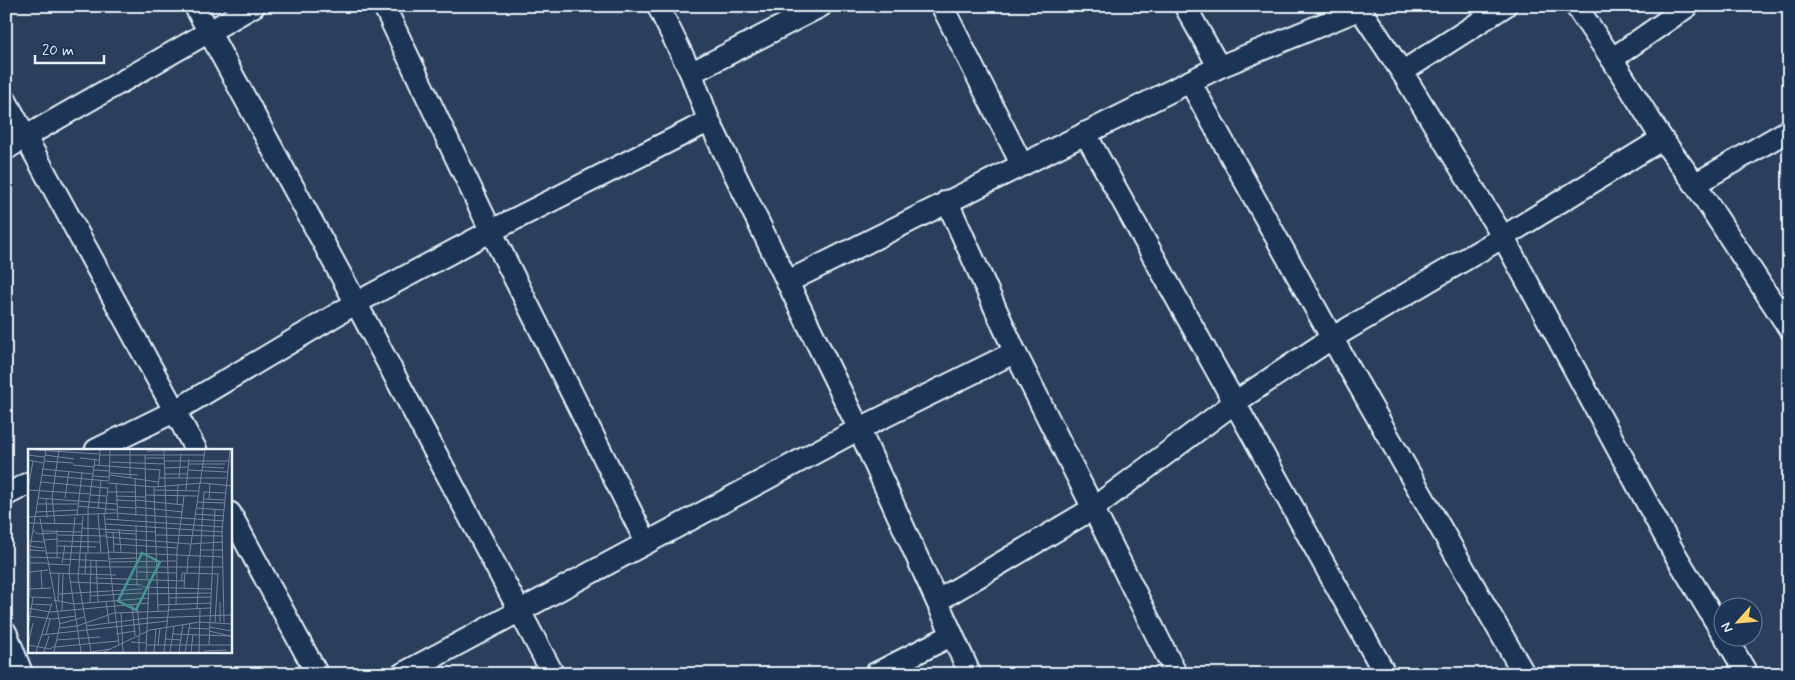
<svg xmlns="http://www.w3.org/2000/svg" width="1795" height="680" font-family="Mynerve,sans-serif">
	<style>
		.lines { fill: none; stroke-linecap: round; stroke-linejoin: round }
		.street-casing { stroke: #e8f1f8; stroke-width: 25 }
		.street { stroke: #1d3557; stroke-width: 21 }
		.inset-road { fill: none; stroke: #77869a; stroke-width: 1 }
		.view { fill: #459590; fill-opacity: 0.15; stroke: #459590; stroke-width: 2.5 }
		.inset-edge { fill: none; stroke: #e8f1f8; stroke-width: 2.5 }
	</style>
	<rect width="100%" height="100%" fill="#2b3f5c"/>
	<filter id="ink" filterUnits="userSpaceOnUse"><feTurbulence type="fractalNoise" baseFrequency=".02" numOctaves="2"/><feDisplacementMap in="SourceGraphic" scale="10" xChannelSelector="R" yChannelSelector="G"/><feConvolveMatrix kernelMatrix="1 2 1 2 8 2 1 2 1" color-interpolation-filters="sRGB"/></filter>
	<g filter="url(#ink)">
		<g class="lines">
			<!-- street casing -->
			<g class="street-casing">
				<g id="street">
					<polyline points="195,6 356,303 553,674"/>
					<polyline points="384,6 491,231 646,542"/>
					<polyline points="658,6 691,73 709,121 859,429 970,674"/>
					<polyline points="942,6 1022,165"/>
					<polyline points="1185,6 1219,67"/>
					<polyline points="1358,6 1402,72 1503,237 1672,549 1722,632"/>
					<polyline points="1576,6 1612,59 1662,139 1695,184 1789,328"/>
					<polyline points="1612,59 1688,6"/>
					<polyline points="1402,72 1505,6"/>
					<polyline points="691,73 821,6"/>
					<polyline points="1190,82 1332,338 1524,674"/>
					<polyline points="6,101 196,450"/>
					<polyline points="1085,133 1385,674"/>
					<polyline points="6,149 25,137 254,6"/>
					<polyline points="1695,184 1789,130"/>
					<polyline points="947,201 1015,352 1176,674"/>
					<polyline points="787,282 1219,67 1360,9"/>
					<polyline points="96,450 175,411 356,303 491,231 709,121"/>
					<polyline points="6,495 29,483"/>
					<polyline points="230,513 317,674"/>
					<polyline points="937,601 1092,509 1234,403 1332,338 1503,237 1662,139"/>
					<polyline points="6,633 22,674"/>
					<polyline points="1726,638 1747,674"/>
					<polyline points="402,674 859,429 1015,352"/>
					<polyline points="875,674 952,635"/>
				</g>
			</g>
			<!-- street -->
			<use href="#street" class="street"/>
		</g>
	</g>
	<!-- overview -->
	<g transform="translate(28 449)">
		<rect width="204" height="204" fill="#2b3f5c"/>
		<path class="inset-road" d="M 8,1 L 71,5M 136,1 L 141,156 L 136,203M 119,2 L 177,1M 0,6 L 16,8M 17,6 L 46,10M 71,6 L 177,6M 117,6 L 119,131M 52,9 L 71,11M 117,9 L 136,9M 0,11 L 15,14M 16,12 L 45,14M 137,12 L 201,12M 83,13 L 137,15M 160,15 L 197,15M 45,16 L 66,18M 66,16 L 132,21 L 130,38M 71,17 L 72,1M 175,18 L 196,19M 137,19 L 160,18M 14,20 L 65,25M 66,21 L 82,22M 160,21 L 199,23M 82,24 L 110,26M 137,25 L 159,25M 14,26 L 80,32M 82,26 L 130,33M 65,27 L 81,28M 102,29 L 102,1M 107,29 L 108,67M 131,29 L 198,29M 151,29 L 153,5M 81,32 L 82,1M 13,33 L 79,39M 80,34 L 126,38 L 175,34 L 204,37M 88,34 L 90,71M 126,38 L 130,162M 0,40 L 5,12M 0,41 L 62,45M 126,41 L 171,42M 158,41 L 161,10M 79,43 L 107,43M 176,43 L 197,44M 62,46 L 78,47M 117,46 L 170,47M 88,47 L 117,48M 10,49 L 89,55M 18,49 L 19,69M 37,49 L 41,22M 176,50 L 197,51M 181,50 L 182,34M 88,51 L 107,52M 107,51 L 156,56M 169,53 L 197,54M 9,55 L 50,55M 149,55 L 150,35M 50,57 L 89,61M 89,58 L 108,59M 108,58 L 155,63M 168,59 L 196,61M 70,60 L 73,31M 8,63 L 49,61M 70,65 L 73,104M 76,65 L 91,196M 77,65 L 80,38M 167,65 L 196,67M 49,67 L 54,23M 55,67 L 50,129 L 63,203M 0,68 L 87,64 L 196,72M 47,68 L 41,124 L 53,203M 12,69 L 32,176 L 26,203M 78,70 L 195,78M 0,74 L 54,75M 27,75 L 24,48 L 31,1M 77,75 L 195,83M 108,76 L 109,136M 53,79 L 127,83M 91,80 L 93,103M 5,81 L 9,85 L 29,84M 14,82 L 53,83M 77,83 L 108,85M 85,84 L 86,103M 30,86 L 78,87M 127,86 L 195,87M 78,88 L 162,95 L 195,93M 15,91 L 30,90M 0,92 L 16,93M 30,92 L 72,93M 85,95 L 149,99M 0,97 L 16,99M 30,97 L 68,98M 1,101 L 17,102M 172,101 L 195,101M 80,103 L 195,108M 17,104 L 80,104M 60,104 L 60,61 L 67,10M 1,108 L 33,109M 161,108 L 177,1M 29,109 L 29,81M 34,110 L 80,112M 80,110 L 109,109M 68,112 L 70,153M 81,113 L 148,112M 1,114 L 19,114M 34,114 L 37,96M 19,115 L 42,116M 51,118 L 195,118M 13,122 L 14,139M 1,123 L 20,121M 109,123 L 148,124M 21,124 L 88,126M 159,124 L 160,108M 57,125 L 58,104M 67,129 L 156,132M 154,132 L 154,124 L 191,125M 42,133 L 114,136M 114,138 L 183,140M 156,139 L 157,124M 1,140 L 23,139M 31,145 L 114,140M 114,145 L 183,144M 62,147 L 114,144M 2,148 L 2,99 L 18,1M 3,148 L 24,149M 141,149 L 183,148M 25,151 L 46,155 L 121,149M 30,152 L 31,124M 78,152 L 81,174M 62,154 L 63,112M 4,155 L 24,156M 109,155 L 112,185M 104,156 L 107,187M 129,156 L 183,154M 148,156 L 149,102 L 156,47M 0,159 L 22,163 L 121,154M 169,160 L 176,43M 141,161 L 182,159M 34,162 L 35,124M 93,164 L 95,203M 0,167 L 25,170 L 48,167M 187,173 L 190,125M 192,173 L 192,153M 196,173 L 194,81 L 202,1M 1,174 L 5,148M 31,175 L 56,168M 58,177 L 120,169 L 204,166M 181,178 L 204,182M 32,179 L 49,177 L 86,164 L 141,162M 161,179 L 181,180M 181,182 L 202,187M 88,185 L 108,182M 145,185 L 203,187M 13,186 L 140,172M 18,186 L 22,170M 111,186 L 111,203M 138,190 L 153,191M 29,191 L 72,188M 103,193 L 119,194M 0,196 L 22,200 L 27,197M 0,196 L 5,174M 119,196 L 204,196M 130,196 L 132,179M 181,196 L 187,60M 27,198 L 90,192M 176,202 L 199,201M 8,203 L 24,154M 16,203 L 21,187M 63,203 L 82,200M 76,203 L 122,181 L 172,173 L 204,175M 118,203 L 121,131M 126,203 L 128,180M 142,203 L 146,177M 151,203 L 155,175M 157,203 L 162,174M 163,203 L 165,186M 171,203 L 172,160"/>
		<path class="view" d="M 114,104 L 132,113 L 108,161 L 90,152 Z"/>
		<rect width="204" height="204" class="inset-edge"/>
	</g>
	<!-- margin -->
	<rect width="1795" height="680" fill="none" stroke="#1d3557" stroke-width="25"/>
	<rect x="12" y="12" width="1770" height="655" fill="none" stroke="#e8f1f8" stroke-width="2" filter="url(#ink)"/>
	<!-- north arrow -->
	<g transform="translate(1738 622) rotate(243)"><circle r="24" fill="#1d3557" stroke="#6e8097"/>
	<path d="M0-4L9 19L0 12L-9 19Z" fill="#ffd166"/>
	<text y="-8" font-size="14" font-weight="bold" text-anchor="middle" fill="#e8f1f8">N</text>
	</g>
	<!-- scale -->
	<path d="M35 55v8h69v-8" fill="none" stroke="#e8f1f8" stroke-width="2.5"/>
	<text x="42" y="55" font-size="15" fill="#e8f1f8" stroke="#1d3557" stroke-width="4" paint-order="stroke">20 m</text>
</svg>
